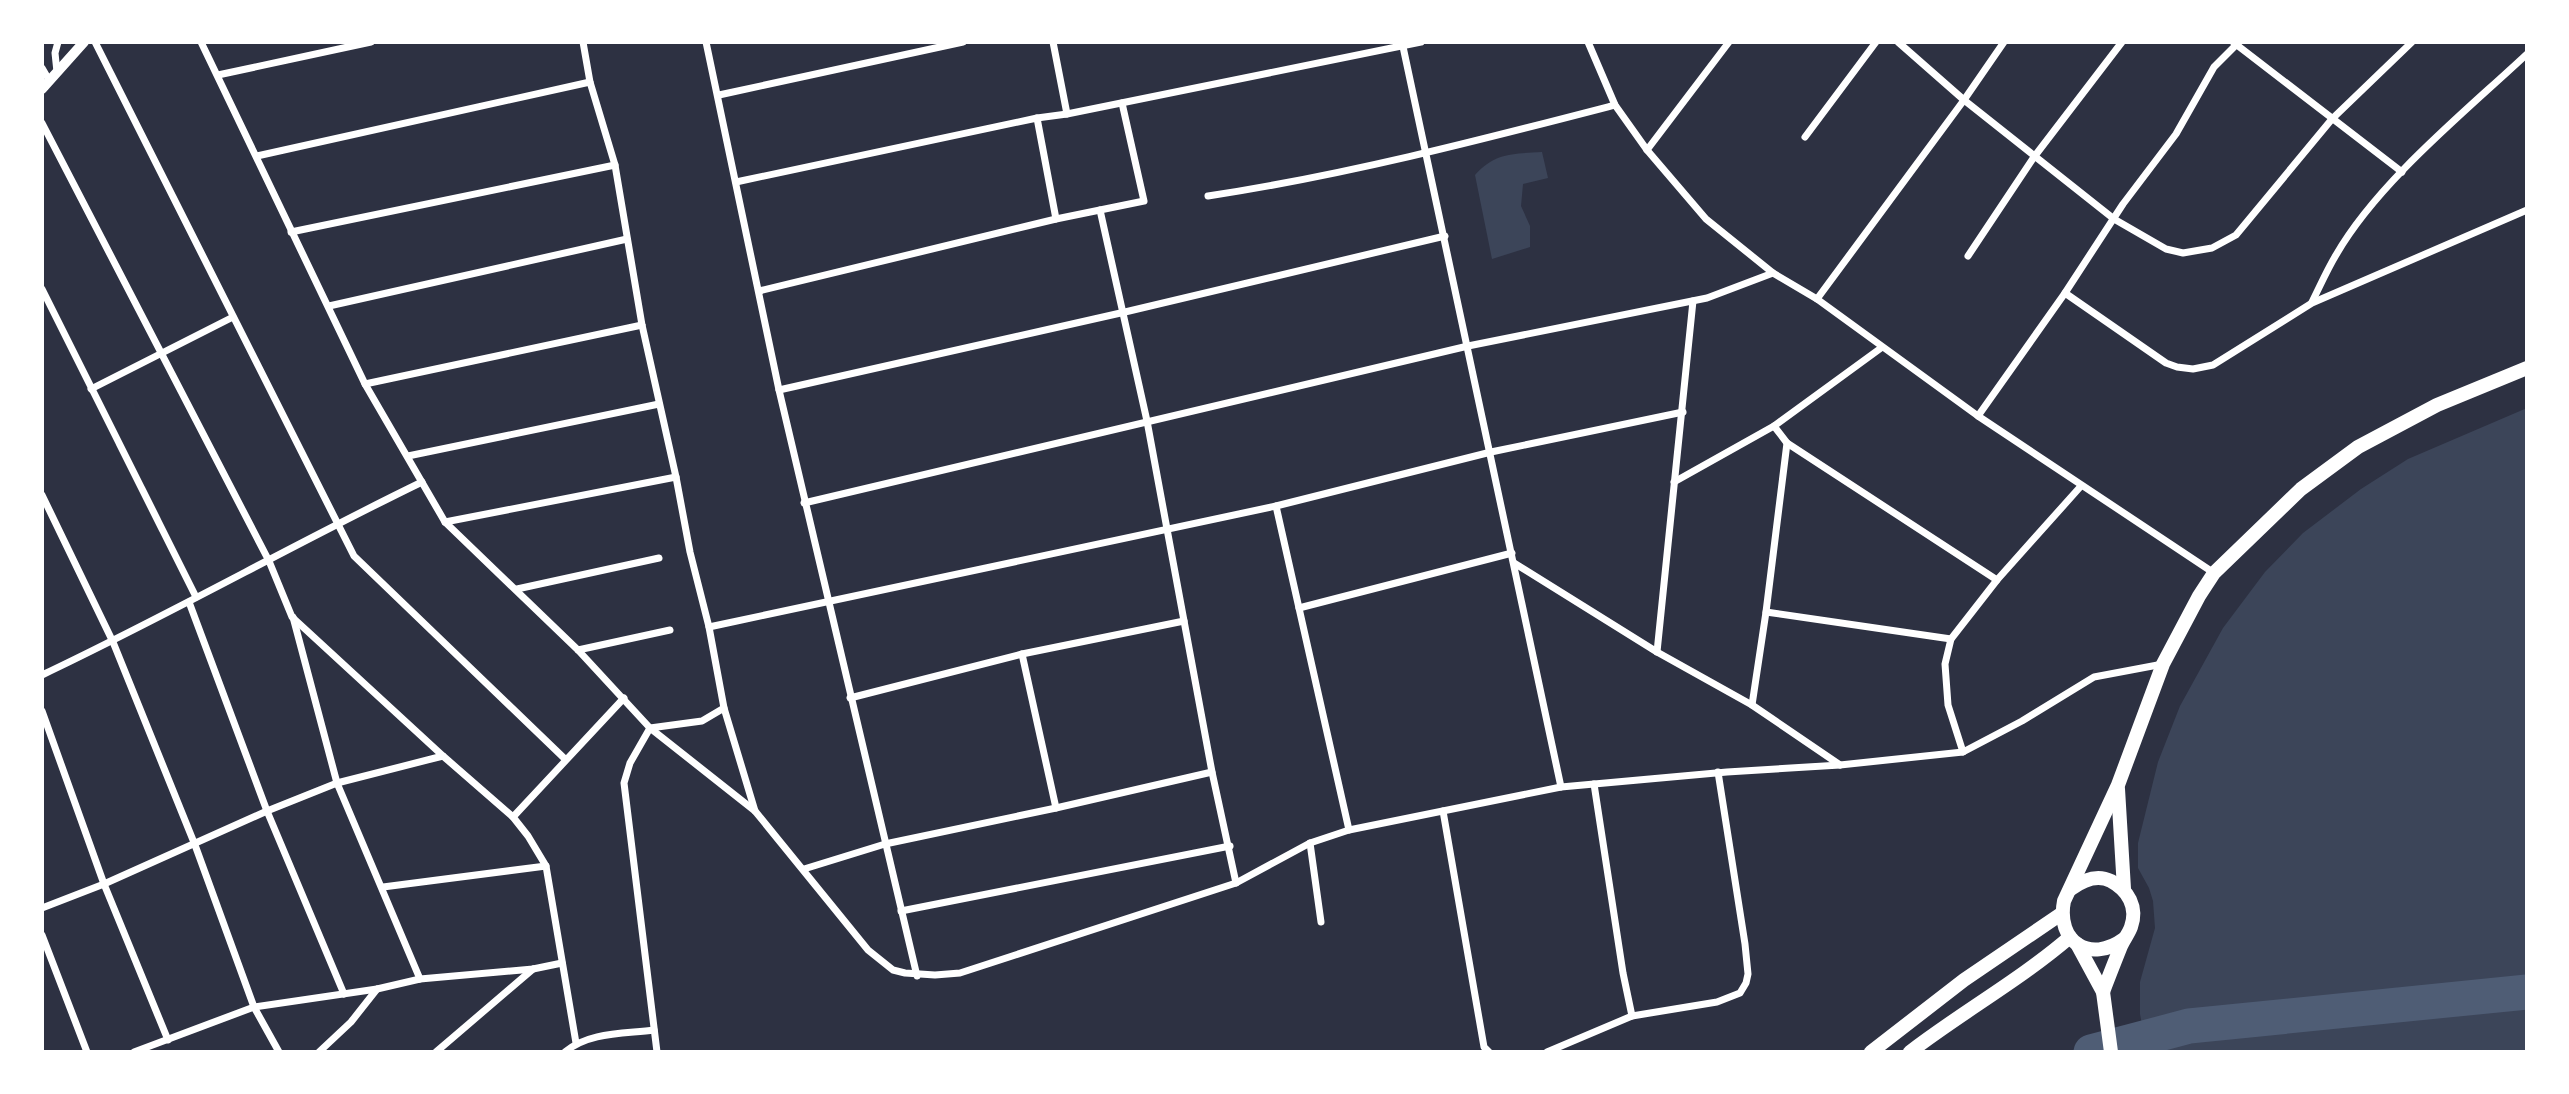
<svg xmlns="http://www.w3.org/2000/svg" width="2569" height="1094" font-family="'Work Sans',sans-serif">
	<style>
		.green { fill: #3c4559 }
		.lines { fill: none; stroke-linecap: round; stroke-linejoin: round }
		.river { stroke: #4f5d75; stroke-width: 35 }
		.minor { stroke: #fff; stroke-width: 7 }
		.tertiary { stroke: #fff; stroke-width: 10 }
		.primary { stroke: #fff; stroke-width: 14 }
		.trunk { stroke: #fff; stroke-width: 14 }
	</style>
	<rect width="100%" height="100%" fill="#2d3142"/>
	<!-- green -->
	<g class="green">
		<path d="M 1542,152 L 1548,178 L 1523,184 L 1521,206 L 1530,226 L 1530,247 L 1492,259 L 1475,175 C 1496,152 1513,154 1542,152 Z"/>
		<polygon points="2527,408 2527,1052 2147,1052 2140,1014 2140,982 2155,928 2153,901 2149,888 2138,868 2138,843 2158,762 2180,706 2223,628 2265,572 2303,533 2361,489 2408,459"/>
	</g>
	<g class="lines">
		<!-- river -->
		<polyline class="river" points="2091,1052 2189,1026 2527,992"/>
		<!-- minor -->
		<g class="minor">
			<polyline points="95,42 354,556 565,759"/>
			<polyline points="201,42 365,384 445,522 578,650 650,728 755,811 868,950 893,970 905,973 935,975 960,973 1236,883 1310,843 1349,830 1561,787 1727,772 1840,765 1963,752 2022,721 2094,677 2163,664"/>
			<polyline points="583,42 590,82 615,165 642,325 676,477 690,552 709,627 724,708 755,811"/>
			<polyline points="706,42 779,390 917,976"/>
			<polyline points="1053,42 1067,114"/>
			<polyline points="1402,42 1561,787"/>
			<polyline points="1588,42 1615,105 1647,150 1706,219 1773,273 1817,299 1978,416 2214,573"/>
			<polyline points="1898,42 1964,100 2114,219 2166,249 2183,253 2212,248 2236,235 2332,119 2412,42"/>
			<polyline points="2233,42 2402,172"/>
			<polyline points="42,68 49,80"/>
			<polyline points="57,72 55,53 58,42"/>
			<polyline points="218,75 371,42"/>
			<polyline points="719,95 963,42"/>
			<polyline points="1037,118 1056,219"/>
			<polyline points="42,123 269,561 292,617 443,756 513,817 528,836 546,866 576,1043"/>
			<polyline points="1805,137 1876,42"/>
			<polyline points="1647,150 1729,42"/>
			<polyline points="257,156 590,82"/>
			<polyline points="736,182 1037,118 1067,114 1421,42"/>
			<path d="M 1208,196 C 1346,175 1480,140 1615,105"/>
			<polyline points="1100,210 1147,421 1212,772 1236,883"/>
			<polyline points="291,232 615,165"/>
			<polyline points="1968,256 2034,157 2122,42"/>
			<polyline points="42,289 196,597"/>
			<polyline points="759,291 1056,219 1144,201 1122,103"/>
			<polyline points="2065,293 2166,363 2177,367 2193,369 2213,365 2312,303 2527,210"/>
			<polyline points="1817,299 1964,100 2004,42"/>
			<path d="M 2312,302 C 2320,286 2327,270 2336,255 C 2378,182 2465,112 2527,54"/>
			<polyline points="329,306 627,239"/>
			<polyline points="365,384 642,325"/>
			<polyline points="91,389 233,317"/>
			<polyline points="779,390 1125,312 1445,236"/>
			<polyline points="1978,416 2065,293 2123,204 2176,134 2214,67 2239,42"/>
			<polyline points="1787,443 1997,580"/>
			<polyline points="408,456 659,404"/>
			<polyline points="1674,482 1774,426 1881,348"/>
			<polyline points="42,495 113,642 195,845 254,1007 279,1052"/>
			<polyline points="804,503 1468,346 1707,298 1773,273"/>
			<polyline points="1276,506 1349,830"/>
			<polyline points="445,522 676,477"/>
			<polyline points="1514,563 1657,652 1752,705 1840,765"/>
			<polyline points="517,589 659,558"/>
			<polyline points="189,602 267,811 344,994"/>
			<polyline points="1299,608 1512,553"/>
			<polyline points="1766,612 1951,639"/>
			<polyline points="293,617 337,783 420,979"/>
			<polyline points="709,627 1276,506 1491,452 1683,412"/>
			<polyline points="578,650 670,630"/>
			<polyline points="1657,652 1693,301"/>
			<polyline points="1022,654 1056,808"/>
			<path d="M 42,675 C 171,614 294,544 422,482"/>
			<polyline points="850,698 1022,654 1184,621"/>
			<polyline points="1752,705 1766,612 1787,443 1774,426"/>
			<polyline points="42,711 104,884 168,1040"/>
			<polyline points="1963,752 1948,705 1945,664 1951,639 1997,580 2081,486"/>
			<polyline points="1443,811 1484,1047 1489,1052"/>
			<polyline points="513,817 624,698"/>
			<polyline points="1310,843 1321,922"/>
			<polyline points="804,869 885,844 1056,808 1212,772"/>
			<polyline points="383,887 546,866"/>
			<polyline points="42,908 104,884 267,811 337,783 443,756"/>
			<polyline points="901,911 1230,846"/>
			<polyline points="42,935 87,1052"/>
			<polyline points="1632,1016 1717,1002 1740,993 1746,983 1748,974 1745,944 1718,772"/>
			<polyline points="134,1052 254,1007 377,989 420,979 533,969 562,963"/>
			<polyline points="319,1052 351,1022 377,989"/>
			<polyline points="436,1052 533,969"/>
			<path d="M 565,1052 C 589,1032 624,1034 654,1030"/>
			<polyline points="657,1052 624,783 630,763 650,728 702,721 724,708"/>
			<polyline points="1547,1052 1632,1016 1623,973 1594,784"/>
		</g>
		<!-- tertiary -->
		<polyline class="tertiary" points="42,89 84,42"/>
		<!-- primary -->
		<g class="primary">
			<polyline points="2118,789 2124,889"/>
			<path d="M 2071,889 C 2083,880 2097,874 2111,881 C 2128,890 2138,907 2131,927 C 2129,933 2124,939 2121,946 C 2115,961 2109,976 2103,992"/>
			<path d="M 2124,939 C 2090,964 2056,942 2064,901 L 2118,785 L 2163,664 L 2199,596 L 2214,573 L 2301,489 L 2358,447 L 2437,405 L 2527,368"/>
			<polyline points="2077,944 2103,992 2111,1052"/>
		</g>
		<!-- trunk -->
		<g class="trunk">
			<polyline points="1871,1052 1964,980 2061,914"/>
			<path d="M 1910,1052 C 1962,1012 2020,980 2070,937"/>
		</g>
	</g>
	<!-- border -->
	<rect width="2569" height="1094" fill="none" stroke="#ffffff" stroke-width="88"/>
</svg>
